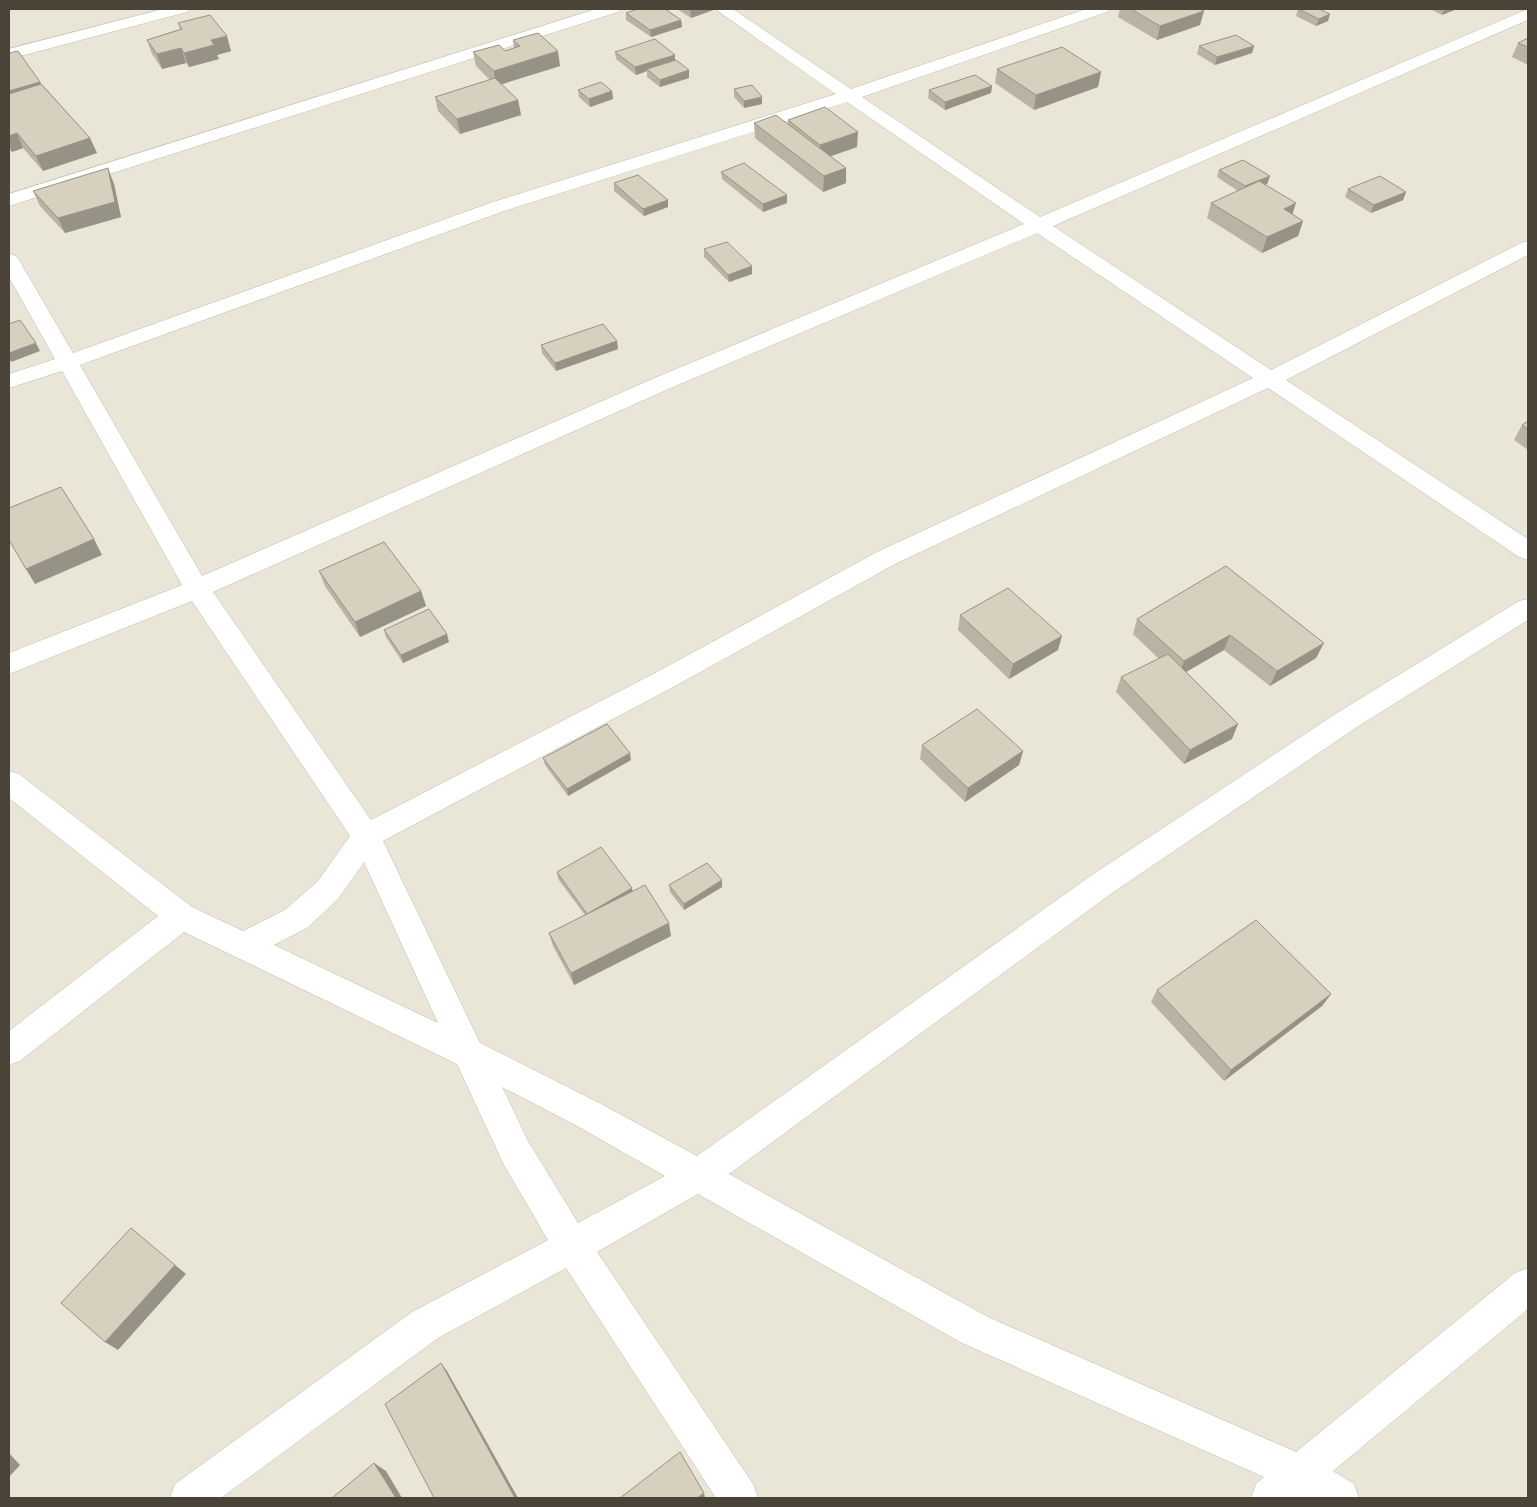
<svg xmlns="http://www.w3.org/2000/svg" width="1537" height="1507" font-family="Poppins,sans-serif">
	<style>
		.residential { fill: #e9e6d7 }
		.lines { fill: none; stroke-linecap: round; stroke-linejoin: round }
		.minor-casing { stroke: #c0bcab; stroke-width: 1 }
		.minor { fill: #fff; fill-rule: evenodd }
		.wall { fill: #b9b3a3 }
		.shaded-wall { fill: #969285 }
		.building { fill: #d7d0be; stroke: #969285 }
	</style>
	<rect width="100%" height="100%" fill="#f5f3e9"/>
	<!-- residential -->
	<rect class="residential" x="9" y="9" width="1519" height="1489"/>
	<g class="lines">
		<!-- minor casing -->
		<g class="minor-casing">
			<g id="minor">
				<polygon points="163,9 189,9 187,12 9,59 9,49"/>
				<polygon points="596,9 620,9 618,12 9,206 9,194"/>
				<path d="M 715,9 L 733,9 L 851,89 L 1086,9 L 1109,9 L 1107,12 L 862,97 L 1040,217 L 1528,9 L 1528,20 L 1053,226 L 1271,370 L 1521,243 L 1528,241 L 1528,255 L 1286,380 L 1528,539 L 1528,560 L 1519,557 L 1268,388 L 895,564 L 675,686 L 383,841 L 480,1043 L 603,1105 L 697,1156 L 1092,875 L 1337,713 L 1519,601 L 1528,599 L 1528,620 L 1357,727 L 1112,893 L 729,1174 L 988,1317 L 1296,1452 L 1515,1273 L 1528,1268 L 1528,1309 L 1333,1471 L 1354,1484 L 1359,1498 L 1251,1498 L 1256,1484 L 1264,1477 L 962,1343 L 698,1194 L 597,1252 L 753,1484 L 758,1498 L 716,1498 L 566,1268 L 438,1338 L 221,1498 L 170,1498 L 175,1484 L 412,1312 L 548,1240 L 504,1165 L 457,1064 L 184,932 L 20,1061 L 9,1065 L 9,1031 L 158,916 L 9,798 L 9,771 L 19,774 L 192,907 L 243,931 L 285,910 L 318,881 L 350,836 L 192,601 L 9,674 L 9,653 L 182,585 L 62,371 L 9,388 L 9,374 L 55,359 L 9,277 L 9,254 L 16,256 L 19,260 L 73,353 L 490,203 L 836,94 ZM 847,102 L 1024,224 L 657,377 L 202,576 L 80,365 L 504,211 ZM 1037,233 L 1253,378 L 877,552 L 657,672 L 371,820 L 213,592 L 673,387 ZM 364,862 L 438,1023 L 274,945 L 307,928 L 338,899 ZM 502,1087 L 579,1127 L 665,1176 L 578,1223 L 528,1141 Z"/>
			</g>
		</g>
		<!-- minor -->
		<use href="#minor" class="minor"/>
	</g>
	<!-- wall -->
	<g class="wall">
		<polygon points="677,9 716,9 691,18"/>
		<polygon points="1120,9 1200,9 1200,25 1157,40 1118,17"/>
		<polygon points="1298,9 1328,21 1316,26 1296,16"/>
		<polygon points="1430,9 1457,9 1442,15"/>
		<polygon points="626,13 681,20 682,27 651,37 626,20"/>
		<polygon points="178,23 231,51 217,55 219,59 189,67 186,63 162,69 152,54 147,40 180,29"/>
		<polygon points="1528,38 1528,65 1512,57 1518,43"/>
		<polygon points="513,40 560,66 501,84 518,100 521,115 460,134 438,111 435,97 490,80 476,66 473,52 505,51 514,48"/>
		<polygon points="1199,46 1254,46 1252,53 1215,65 1197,54"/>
		<polygon points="615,52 675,55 675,60 689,78 660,87 647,77 647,71 636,75 616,59"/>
		<polygon points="9,53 40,82 90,138 97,153 43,171 23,148 12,152 9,149"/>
		<polygon points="997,69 1101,72 1098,87 1034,110 995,83"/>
		<polygon points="992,86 991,93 945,110 928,98 929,90"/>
		<polygon points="734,89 762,97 762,104 744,108 734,97"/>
		<polygon points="578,90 612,91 613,99 590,107 579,97"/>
		<polygon points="788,120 857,147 830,156 846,168 846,183 823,192 755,138 754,123 788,124"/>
		<polygon points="1219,170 1270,176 1267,184 1265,185 1292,214 1303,221 1298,236 1262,253 1207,218 1211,203 1238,191 1217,177"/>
		<polygon points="721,172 787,203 763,212 722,179"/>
		<polygon points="614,183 668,200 668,207 644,216 614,191"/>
		<polygon points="114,184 121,217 65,233 40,206 33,191"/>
		<polygon points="1348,189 1406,192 1403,200 1371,213 1345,197"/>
		<polygon points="704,249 752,274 729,282 704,257"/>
		<polygon points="617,341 618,349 556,371 542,353 541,345"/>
		<polygon points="1528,421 1528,450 1514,440 1522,425"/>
		<polygon points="1226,566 1316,658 1270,686 1224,650 1186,672 1232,739 1184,764 1116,692 1121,677 1159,659 1133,634 1137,619"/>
		<polygon points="319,571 421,591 426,606 360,637 325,586"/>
		<polygon points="960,615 1058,650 1009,679 958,630"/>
		<polygon points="384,630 449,642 403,663 386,637"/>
		<polygon points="922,745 1023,751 1019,765 965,802 920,759"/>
		<polygon points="543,758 631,760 568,796 545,765"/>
		<polygon points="557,872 632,888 632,891 671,936 574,985 553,946 549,933 585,915 558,879"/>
		<polygon points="722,880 722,887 684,910 670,892 669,885"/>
		<polygon points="1157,990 1331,994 1322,1006 1224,1081 1151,1002"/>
	</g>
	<!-- shaded-wall -->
	<g class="shaded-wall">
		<polygon points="695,9 716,9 691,18 690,10"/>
		<polygon points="1444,9 1457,9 1442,15"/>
		<polygon points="1204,11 1200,25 1157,40 1160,26"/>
		<polygon points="1330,14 1328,21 1316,26 1319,19"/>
		<polygon points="681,20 682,27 651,37 650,30"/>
		<polygon points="227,36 231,51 217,55 219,59 189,67 184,53 211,40"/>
		<polygon points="1254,46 1252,53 1215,65 1217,57"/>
		<polygon points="181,48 186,63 162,69 157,54"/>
		<polygon points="558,51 560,66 496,86 494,71"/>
		<polygon points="675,55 675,62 647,69 647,71 636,75 635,67"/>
		<polygon points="689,70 689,78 660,87 660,80"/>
		<polygon points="1101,72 1098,87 1034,110 1036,95"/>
		<polygon points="40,82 46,97 9,108 9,91"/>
		<polygon points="992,86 991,93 945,110 945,102"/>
		<polygon points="612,91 613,99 590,107 589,99"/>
		<polygon points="762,97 762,104 744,108 744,101"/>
		<polygon points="518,100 521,115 460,134 457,119"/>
		<polygon points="858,132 857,147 820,160 820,145"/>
		<polygon points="17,133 23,148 12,152 9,146 9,136"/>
		<polygon points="90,138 97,153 43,171 36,156"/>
		<polygon points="108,168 114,184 121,217 65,233 58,218"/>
		<polygon points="846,168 846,183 823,192 824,176"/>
		<polygon points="1270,176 1267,184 1243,194 1245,186"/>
		<polygon points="1406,192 1403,200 1371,213 1374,205"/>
		<polygon points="787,195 787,203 763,212 763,204"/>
		<polygon points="668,200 668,207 644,216 643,209"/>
		<polygon points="1296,203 1291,219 1284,209"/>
		<polygon points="1303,221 1298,236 1262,253 1267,237"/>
		<polygon points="752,266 752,274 729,282 728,275"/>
		<polygon points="617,341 618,349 556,371 555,363"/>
		<polygon points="36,343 40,351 11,362 9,357 9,353"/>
		<polygon points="94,539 102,555 35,584 26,569"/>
		<polygon points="421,591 426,606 360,637 355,622"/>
		<polygon points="447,634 449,642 403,663 401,655"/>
		<polygon points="1230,635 1224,650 1179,676 1184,661"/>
		<polygon points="1062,636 1058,650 1009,679 1013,664"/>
		<polygon points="1324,643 1316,658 1270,686 1277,671"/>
		<polygon points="1238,724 1232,739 1184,764 1190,750"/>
		<polygon points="1023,751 1019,765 965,802 968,788"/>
		<polygon points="630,753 631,760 568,796 567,789"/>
		<polygon points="722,880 722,887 684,910 684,904"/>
		<polygon points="632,888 633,894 587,914"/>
		<polygon points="669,923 671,936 574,985 571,973"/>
		<polygon points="1331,994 1322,1006 1224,1081 1231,1070"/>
		<polygon points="175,1265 186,1274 118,1350 105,1342"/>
		<polygon points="441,1363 447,1371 518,1498 515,1498"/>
		<polygon points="9,1453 20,1465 9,1477"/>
		<polygon points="374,1463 386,1471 402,1498 396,1498"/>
		<polygon points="704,1493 705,1498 697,1498"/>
	</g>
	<!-- building -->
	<g class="building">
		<polygon points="638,9 665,9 681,20 650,30 626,13"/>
		<polygon points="1131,9 1200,9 1204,11 1160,26"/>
		<polygon points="1298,9 1319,9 1330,14 1319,19"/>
		<polygon points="210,15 227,36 211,40 214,45 184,53 181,48 157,54 147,40 182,29 178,23"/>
		<polygon points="538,33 558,51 494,71 473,52 499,45 505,51 520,46 513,40"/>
		<polygon points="1236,35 1254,46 1217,57 1199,46"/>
		<polygon points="1528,38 1528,47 1518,43"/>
		<polygon points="655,39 675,55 635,67 615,52"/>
		<polygon points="1062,47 1101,72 1036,95 997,69"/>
		<polygon points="18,51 40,82 9,91 9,53"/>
		<polygon points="676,60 689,70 660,80 647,69"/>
		<polygon points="975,75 992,86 945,102 929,90"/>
		<polygon points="495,78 518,100 457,119 435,97"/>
		<polygon points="601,82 612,91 589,99 578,90"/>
		<polygon points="41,84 90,138 36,156 17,133 9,136 9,94"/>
		<polygon points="752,85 762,97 744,101 734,89"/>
		<polygon points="825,107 858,132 820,145 788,120"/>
		<polygon points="776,115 846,168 824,176 754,123"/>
		<polygon points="1243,160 1270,176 1245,186 1219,170"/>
		<polygon points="744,163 787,195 763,204 721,172"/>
		<polygon points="108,168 115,202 58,218 33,191"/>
		<polygon points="638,175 668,200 643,209 614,183"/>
		<polygon points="1380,176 1406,192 1374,205 1348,189"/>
		<polygon points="1259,181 1296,203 1284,209 1303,221 1267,237 1211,203"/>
		<polygon points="727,242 752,266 728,275 704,249"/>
		<polygon points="20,320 36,343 9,353 9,324"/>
		<polygon points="603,324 617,341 555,363 541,345"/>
		<polygon points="1528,421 1528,429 1522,425"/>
		<polygon points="61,487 94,539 26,569 9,540 9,508"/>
		<polygon points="384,542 421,591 355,622 319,571"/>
		<polygon points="1226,566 1324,643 1277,671 1230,635 1184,661 1137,619"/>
		<polygon points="1008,588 1062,636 1013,664 960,615"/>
		<polygon points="429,609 447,634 401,655 384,630"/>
		<polygon points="1168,654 1238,724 1190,750 1121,677"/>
		<polygon points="977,709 1023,751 968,788 922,745"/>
		<polygon points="607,724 630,753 567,789 543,758"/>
		<polygon points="601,847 632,888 587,914 557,872"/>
		<polygon points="707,863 722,880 684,904 669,885"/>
		<polygon points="645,885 669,923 571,973 549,933"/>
		<polygon points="1256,920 1331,994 1231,1070 1157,990"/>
		<polygon points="131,1228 175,1265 105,1342 61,1303"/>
		<polygon points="441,1363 515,1498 434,1498 385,1404"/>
		<polygon points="680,1452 704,1493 697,1498 620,1498"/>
		<polygon points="374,1463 396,1498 332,1498"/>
	</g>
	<!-- border -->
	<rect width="1537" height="1507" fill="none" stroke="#494437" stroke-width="20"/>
</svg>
